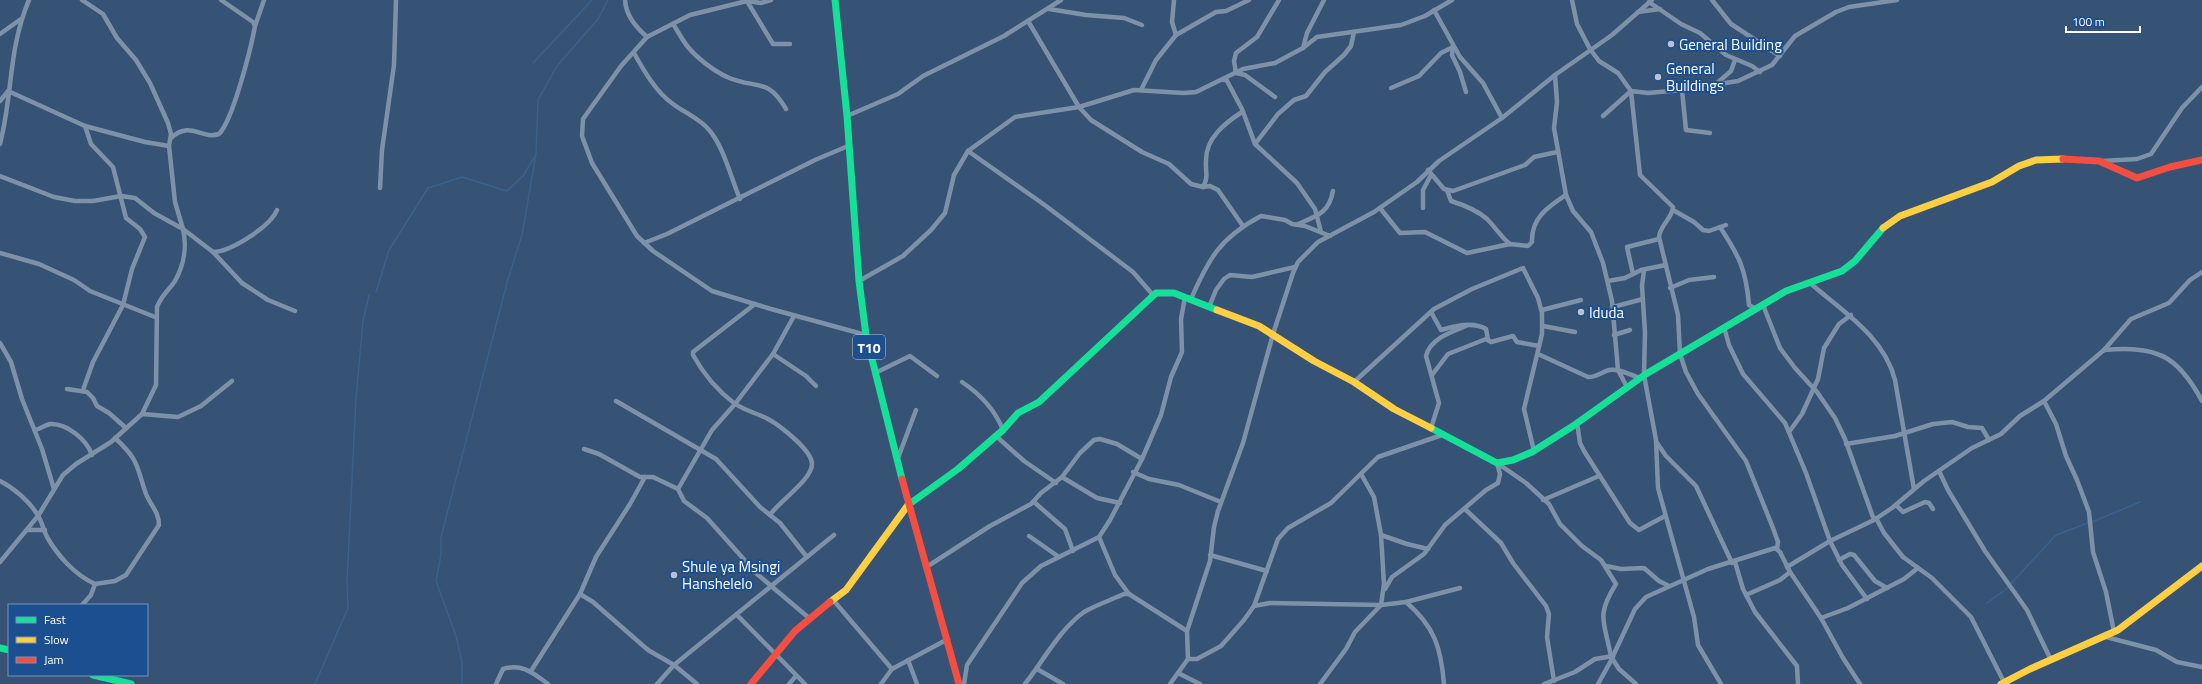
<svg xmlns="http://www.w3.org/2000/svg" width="2202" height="684" font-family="'Titillium Web',sans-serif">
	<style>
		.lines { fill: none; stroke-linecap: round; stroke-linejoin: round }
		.stream { stroke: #3b618d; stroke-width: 1.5 }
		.street { stroke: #7d92a8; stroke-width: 4.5 }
		.fast { stroke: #16e098; stroke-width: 7 }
		.slow { stroke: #ffcf43; stroke-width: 7 }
		.jam { stroke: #f24e42; stroke-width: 7 }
		.poi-dot { fill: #b9c2ce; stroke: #1b4f8f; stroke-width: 1.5 }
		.labels { text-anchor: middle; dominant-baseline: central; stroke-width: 4; stroke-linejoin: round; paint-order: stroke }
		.shield { fill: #1b4f8f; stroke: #bbcadd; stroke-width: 1 }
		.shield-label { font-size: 14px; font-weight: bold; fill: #fff }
		.poi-label { font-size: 15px; fill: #fff; stroke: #1b4f8f; text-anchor: start }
	</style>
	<rect width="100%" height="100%" fill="#365274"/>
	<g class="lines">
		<!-- stream -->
		<g class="stream">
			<polyline points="533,63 592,0"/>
			<polyline points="376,292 389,250 428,188 462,177 507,191 523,176 535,156"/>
			<polyline points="2092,522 2140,502"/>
			<polyline points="1987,603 2005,590 2056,535 2088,523"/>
			<polyline points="315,684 348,608 347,581 356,398 363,321 369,295"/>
			<polyline points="462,684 462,662 456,636 436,581 441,555 441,537 508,279 522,235 536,154 538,100 557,66 598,19 608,0"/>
		</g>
		<!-- street -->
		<g class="street">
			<polyline points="82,0 103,14 117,38 136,60 150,83 168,123 171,134 169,146"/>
			<path d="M 625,0 C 626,16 636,27 647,37"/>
			<polyline points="771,0 761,3 747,1 690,15 647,37 621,66 583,119 582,136 592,163 637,236 653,251 712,291 771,309 866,335"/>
			<polyline points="1572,0 1577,24 1590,49 1599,61 1618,73 1631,91 1648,93 1682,90 1738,81 1772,65 1795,36 1836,12 1849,7 1897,0"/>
			<polyline points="1712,0 1731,24 1780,56"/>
			<polyline points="747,1 773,44 790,44"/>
			<polyline points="1649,2 1681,24 1700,33 1726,55 1752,66 1760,72"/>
			<polyline points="1049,9 1086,15 1124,18 1142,25"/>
			<polyline points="1434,10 1460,57 1483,83 1502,118"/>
			<polyline points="1638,12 1660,9"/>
			<polyline points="1028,21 1079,107 1091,120 1142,152 1169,164 1191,184 1203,187 1210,186 1218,190 1243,226"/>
			<path d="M 673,24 C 678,31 682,40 688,47 C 697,58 714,71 727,77 C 756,90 767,76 786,109"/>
			<polyline points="255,26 264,0"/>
			<polyline points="0,34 21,19"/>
			<polyline points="1176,35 1216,12 1226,11 1249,0"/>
			<polyline points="1453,46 1452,55 1460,72 1466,92"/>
			<polyline points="1303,48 1307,33 1324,0"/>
			<path d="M 634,53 C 644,71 656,92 673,104 C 685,113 701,119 710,131 C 724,148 731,178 740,199"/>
			<polyline points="1555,75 1557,102 1554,128 1566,195 1573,211 1591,232 1603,263 1612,301 1618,370 1627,387"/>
			<polyline points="1224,80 1226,79 1242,109 1255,144 1297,183 1315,209 1321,232"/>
			<polyline points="1716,84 1731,71 1735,60"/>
			<polyline points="1391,88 1419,76 1441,53 1453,47"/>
			<polyline points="1141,90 1156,60 1176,35 1172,22 1174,0"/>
			<polyline points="1682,90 1686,130 1710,133"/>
			<path d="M 1631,91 L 1640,175 L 1673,207 C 1672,219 1660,225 1659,237 L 1678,315 L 1680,354 L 1686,372 L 1698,394 L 1746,461 L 1773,528 L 1778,542 L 1777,549"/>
			<polyline points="1275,97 1245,75 1236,73 1234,61 1236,53 1257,37 1279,0"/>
			<polyline points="0,101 8,91 85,126 145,142 169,146 175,202 183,229 213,252 242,283 268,300 295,311"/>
			<polyline points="847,116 898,94 923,76 1004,36 1061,0"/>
			<polyline points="1603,116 1631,91"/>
			<path d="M 171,138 C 191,120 201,140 219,134 C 233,120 251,48 255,26 L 253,22 L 221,0"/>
			<path d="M 0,144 C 13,94 8,49 29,0"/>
			<polyline points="1255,144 1278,114 1294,100 1306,96 1325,72 1344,55 1351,46 1354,32"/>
			<polyline points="968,151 1046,206 1133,272 1153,295"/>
			<polyline points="2102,161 2137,159 2151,154 2182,108 2202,87"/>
			<polyline points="1428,170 1444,189 1453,191 1525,165 1534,157 1557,152"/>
			<path d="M 0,176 L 54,197 L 75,201 L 93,201 L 121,196 L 135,198 L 154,213 L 183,229 C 187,246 184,265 175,281 C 169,290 161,296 157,307 L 156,385 L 142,414 L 111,442 L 76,464 L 63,475 L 38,516 L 0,562"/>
			<path d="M 1203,187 C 1209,177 1205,171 1206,160 C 1206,138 1225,123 1242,112"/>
			<polyline points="380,188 382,150 394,65 396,0"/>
			<path d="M 1447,190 L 1451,201 C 1464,205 1477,210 1487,219 C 1496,228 1501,237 1510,244"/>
			<path d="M 1380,208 L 1400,233 L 1425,232 L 1467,253 L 1510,244 L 1528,246 L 1532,242 C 1531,218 1548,207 1566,195"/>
			<polyline points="1423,208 1423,190 1431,175"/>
			<polyline points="1673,210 1694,222 1703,230 1709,231 1726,225"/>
			<path d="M 1298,224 C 1317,216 1329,213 1333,191"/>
			<path d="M 1720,227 C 1739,256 1746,269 1749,305 L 1756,309"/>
			<polyline points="644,243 667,234 815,160 848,146"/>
			<path d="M 213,252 C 230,252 270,227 277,210"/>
			<polyline points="0,253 39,264 74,280 90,291 155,317"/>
			<polyline points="1644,270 1642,286 1645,332 1644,375 1656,440 1658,488 1694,617 1698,645 1721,684"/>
			<polyline points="1633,274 1627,247 1659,239"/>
			<polyline points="859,281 903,256 931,230 945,213 954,175 968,151 1015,117 1079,107 1134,90 1184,93 1196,92 1243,69 1275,63 1303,48 1317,37 1401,25 1425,16 1452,0"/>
			<polyline points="1608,281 1625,278 1641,270 1666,265"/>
			<path d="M 1810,283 C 1842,311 1884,336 1895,380 L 1914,489"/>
			<polyline points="1670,288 1689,280 1714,277"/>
			<path d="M 1191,299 C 1209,258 1220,238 1261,216 L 1285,220 L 1292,224 L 1305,226 L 1330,236"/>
			<path d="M 755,304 L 693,352 L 693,355 C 703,373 718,391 734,403 C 745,411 757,413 768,419 C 779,425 812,450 812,464 C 812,480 778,502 770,515"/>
			<polyline points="1763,305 1780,348 1795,368 1817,392 1835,418 1845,439 1874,520"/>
			<polyline points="1209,307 1216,290 1224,279 1230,275 1252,277 1295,267"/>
			<polyline points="1613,307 1643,299"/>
			<polyline points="1542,310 1581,300"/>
			<path d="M 1431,312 L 1441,330 C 1454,326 1473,321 1486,329 L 1488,339"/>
			<polyline points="794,316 773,354 735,404 712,430 678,489 684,501 707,518 757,574 809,618"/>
			<polyline points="1543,326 1575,332"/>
			<polyline points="1724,327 1729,345 1743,374 1785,423 1806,473 1830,541 1842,565 1867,599"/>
			<polyline points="1614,335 1630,330"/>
			<polyline points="0,343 11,362 22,399 42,449 54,489"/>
			<path d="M 2104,350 C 2156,346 2177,354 2202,401"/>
			<polyline points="773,354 806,376 816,386"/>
			<path d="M 1538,354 L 1588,377 C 1595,378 1602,372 1609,370 C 1619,368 1630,375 1640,378"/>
			<polyline points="875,373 910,356 937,376"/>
			<polyline points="1432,375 1448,354 1486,339 1491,342 1513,336 1517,342 1539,346"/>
			<path d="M 962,382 C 980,394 995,410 1003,430"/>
			<polyline points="1354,382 1434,309 1472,289 1523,268 1538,298 1542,313 1542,334 1524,409 1534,451"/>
			<polyline points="67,389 87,392 93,398 97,406 109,413 126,428"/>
			<polyline points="83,390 93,362 123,305 132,269 145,237 140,229 126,218 113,167 91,144 85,126"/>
			<polyline points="616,401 716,459 760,507 780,523 807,557"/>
			<polyline points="2044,401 2056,424 2066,456 2077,480 2089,512 2093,552 2106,592 2114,632"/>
			<polyline points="142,414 178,417 201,406 232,381"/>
			<polyline points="1577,422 1580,443 1584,451 1630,523 1639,530 1665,516"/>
			<path d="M 1431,428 L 1439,403 L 1426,356 C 1430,339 1451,332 1466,326"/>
			<path d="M 35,430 C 40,429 45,425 50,424 C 67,423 87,440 92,455"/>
			<polyline points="1789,432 1802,414 1818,379 1824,348 1839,324 1851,315"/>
			<polyline points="996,436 1024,461 1056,483"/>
			<polyline points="1657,443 1666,456 1696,486 1732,563"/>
			<polyline points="1846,444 1895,436 1933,424 1952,422 1968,427 1982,428 1989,440"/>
			<polyline points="584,449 599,454 640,477 653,477 678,489"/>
			<polyline points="898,458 916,410"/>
			<path d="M 1497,463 L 1526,483 L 1549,504 L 1560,524 L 1582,546 L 1601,560 L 1616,584 C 1595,617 1605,622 1611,657"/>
			<polyline points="1939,471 1948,490 1985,551 2027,610 2050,658"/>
			<polyline points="1133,472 1149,479 1179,485 1221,502"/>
			<polyline points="1062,477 1097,498 1120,503"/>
			<path d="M 0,481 C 14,488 29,501 37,514 C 42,521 43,529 47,537 C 58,556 75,575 95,584 L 91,595 L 82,605"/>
			<polyline points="1543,500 1599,476"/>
			<polyline points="1034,502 1065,529 1073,551"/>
			<polyline points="1896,505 1903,512 1925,502 1929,503 1933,509"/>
			<polyline points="1465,509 1501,543 1513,563 1546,606 1549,614 1547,637 1554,681"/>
			<polyline points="1876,518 1884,533 1903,557 1932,578 1971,617 2004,682"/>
			<polyline points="27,530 45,530"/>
			<polyline points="1381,535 1407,544 1428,549"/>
			<polyline points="1029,536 1059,557"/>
			<polyline points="1099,537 1115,575 1129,594"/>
			<polyline points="1210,555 1267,571"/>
			<polyline points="1839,560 1850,554 1854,555 1875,581 1887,588"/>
			<polyline points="1735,562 1743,589 1755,612 1797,666 1798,684"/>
			<polyline points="928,566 990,526 1031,504 1041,493 1062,477 1080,453 1094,440 1100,439 1117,444 1142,459"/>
			<polyline points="1606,566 1621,569 1644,568 1659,581 1669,586"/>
			<polyline points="1787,567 1830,541 1874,520 1892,508 1924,481 1972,448 2001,434 2020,416 2044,401 2104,350 2131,319 2169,303 2190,280 2202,272"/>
			<path d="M 95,584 L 115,581 L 126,575 L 159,525 C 159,512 151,506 146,494 C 136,466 140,461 115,438"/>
			<polyline points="1385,589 1392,577 1424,554 1445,525 1486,490 1498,483 1500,474 1497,463"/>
			<polyline points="580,594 593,602 648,650 674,665 697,684"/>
			<polyline points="1746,595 1780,580 1790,572"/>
			<polyline points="834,601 892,669"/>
			<path d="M 1406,602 C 1434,626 1441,647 1444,684"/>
			<polyline points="1254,606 1270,603 1381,605 1406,602 1460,588"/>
			<polyline points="737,615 805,684"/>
			<polyline points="1821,618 1848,608 1904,579 1918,568"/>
			<polyline points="2106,637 2156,650 2177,662 2202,667"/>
			<polyline points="1612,658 1619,669 1636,684"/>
			<polyline points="1188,659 1197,659 1221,646 1244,620 1254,606 1278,539 1288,528 1331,503 1378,457 1442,435"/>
			<polyline points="908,660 917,684"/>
			<polyline points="1037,669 1063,684"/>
			<polyline points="531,671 580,594 596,557 630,504 645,477"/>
			<polyline points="1178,673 1200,684"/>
			<path d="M 496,684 L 503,669 C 522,663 533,673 548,684"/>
			<polyline points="657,684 674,665 834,535"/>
			<polyline points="789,684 796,676"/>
			<polyline points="881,684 892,669 948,639"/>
			<polyline points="964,684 967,665 1022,583 1041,566 1099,537 1110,520 1142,459 1161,415 1171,377 1182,352 1181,319 1185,297"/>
			<path d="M 1025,684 C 1044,660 1059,630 1084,612 C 1096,605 1111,600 1124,594 L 1129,594 L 1187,631"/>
			<polyline points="1170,684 1188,659 1187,631 1210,561 1214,527 1218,511 1243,443 1273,334 1293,273 1298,262 1318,242 1374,212 1417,182 1439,161 1502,118 1555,75 1612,35 1652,0"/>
			<polyline points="1320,684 1346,649 1355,632 1381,605 1384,584 1381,535 1374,497 1361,474"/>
			<polyline points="1544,684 1575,672 1595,659 1613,656 1635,609 1646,597 1708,569 1775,548 1780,552 1790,572 1821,618 1843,658 1860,684"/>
			<polyline points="1598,684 1613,657"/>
		</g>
		<!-- fast -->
		<g class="fast">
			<polyline points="835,0 847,116 859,281 866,335 902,479"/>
			<polyline points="1431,428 1497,463 1513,460 1532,452 1573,426 1646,374 1786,291 1842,271 1855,261 1883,228"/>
			<polyline points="908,505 958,469 1003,430 1018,413 1039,402 1156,293 1174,293 1217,310"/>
			<polyline points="0,648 9,650"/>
			<polyline points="93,675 131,684"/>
		</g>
		<!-- slow -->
		<g class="slow">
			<polyline points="1883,228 1900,216 1992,182 2019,166 2036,160 2063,159"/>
			<polyline points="1217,310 1259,326 1314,361 1354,382 1394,409 1431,428"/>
			<polyline points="830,602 846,590 908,505"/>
			<polyline points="2001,684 2030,669 2118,630 2202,566"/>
		</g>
		<!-- jam -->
		<g class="jam">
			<polyline points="2063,159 2099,161 2137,178 2170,167 2202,160"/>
			<polyline points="902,479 959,684"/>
			<polyline points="751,684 795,631 830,602"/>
		</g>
	</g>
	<!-- markers -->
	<g class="poi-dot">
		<circle cx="1671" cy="44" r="4"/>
		<circle cx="1658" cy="77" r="4"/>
		<circle cx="1581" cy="312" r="4"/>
		<circle cx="674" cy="575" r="4"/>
	</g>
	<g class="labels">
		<!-- shield labels -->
		<rect class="shield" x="853" y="335" width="32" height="24" rx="3"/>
		<g class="shield-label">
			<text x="869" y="347">T10</text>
		</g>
		<!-- poi labels -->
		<g class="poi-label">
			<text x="1679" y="44">General Building</text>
			<text x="1666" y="68">General<tspan x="1666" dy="17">Buildings</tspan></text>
			<text x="1589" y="312">Iduda</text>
			<text x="682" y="566">Shule ya Msingi<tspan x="682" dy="17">Hanshelelo</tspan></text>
		</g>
	</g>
	<!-- legend -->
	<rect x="8" y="604" width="140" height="72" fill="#1b4f8f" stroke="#7695bc"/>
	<rect x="16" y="617" width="20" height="6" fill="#16e098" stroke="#7695bc"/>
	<text x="44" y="624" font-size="12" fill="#ffffff">Fast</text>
	<rect x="16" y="637" width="20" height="6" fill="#ffcf43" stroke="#7695bc"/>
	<text x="44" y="644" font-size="12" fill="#ffffff">Slow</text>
	<rect x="16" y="657" width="20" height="6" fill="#f24e42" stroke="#7695bc"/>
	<text x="44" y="664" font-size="12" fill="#ffffff">Jam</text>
	<!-- scale -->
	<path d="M2066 26v6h74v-6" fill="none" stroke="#ffffff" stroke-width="2"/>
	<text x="2072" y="26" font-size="12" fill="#ffffff" stroke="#1b4f8f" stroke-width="3" paint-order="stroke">100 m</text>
</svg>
